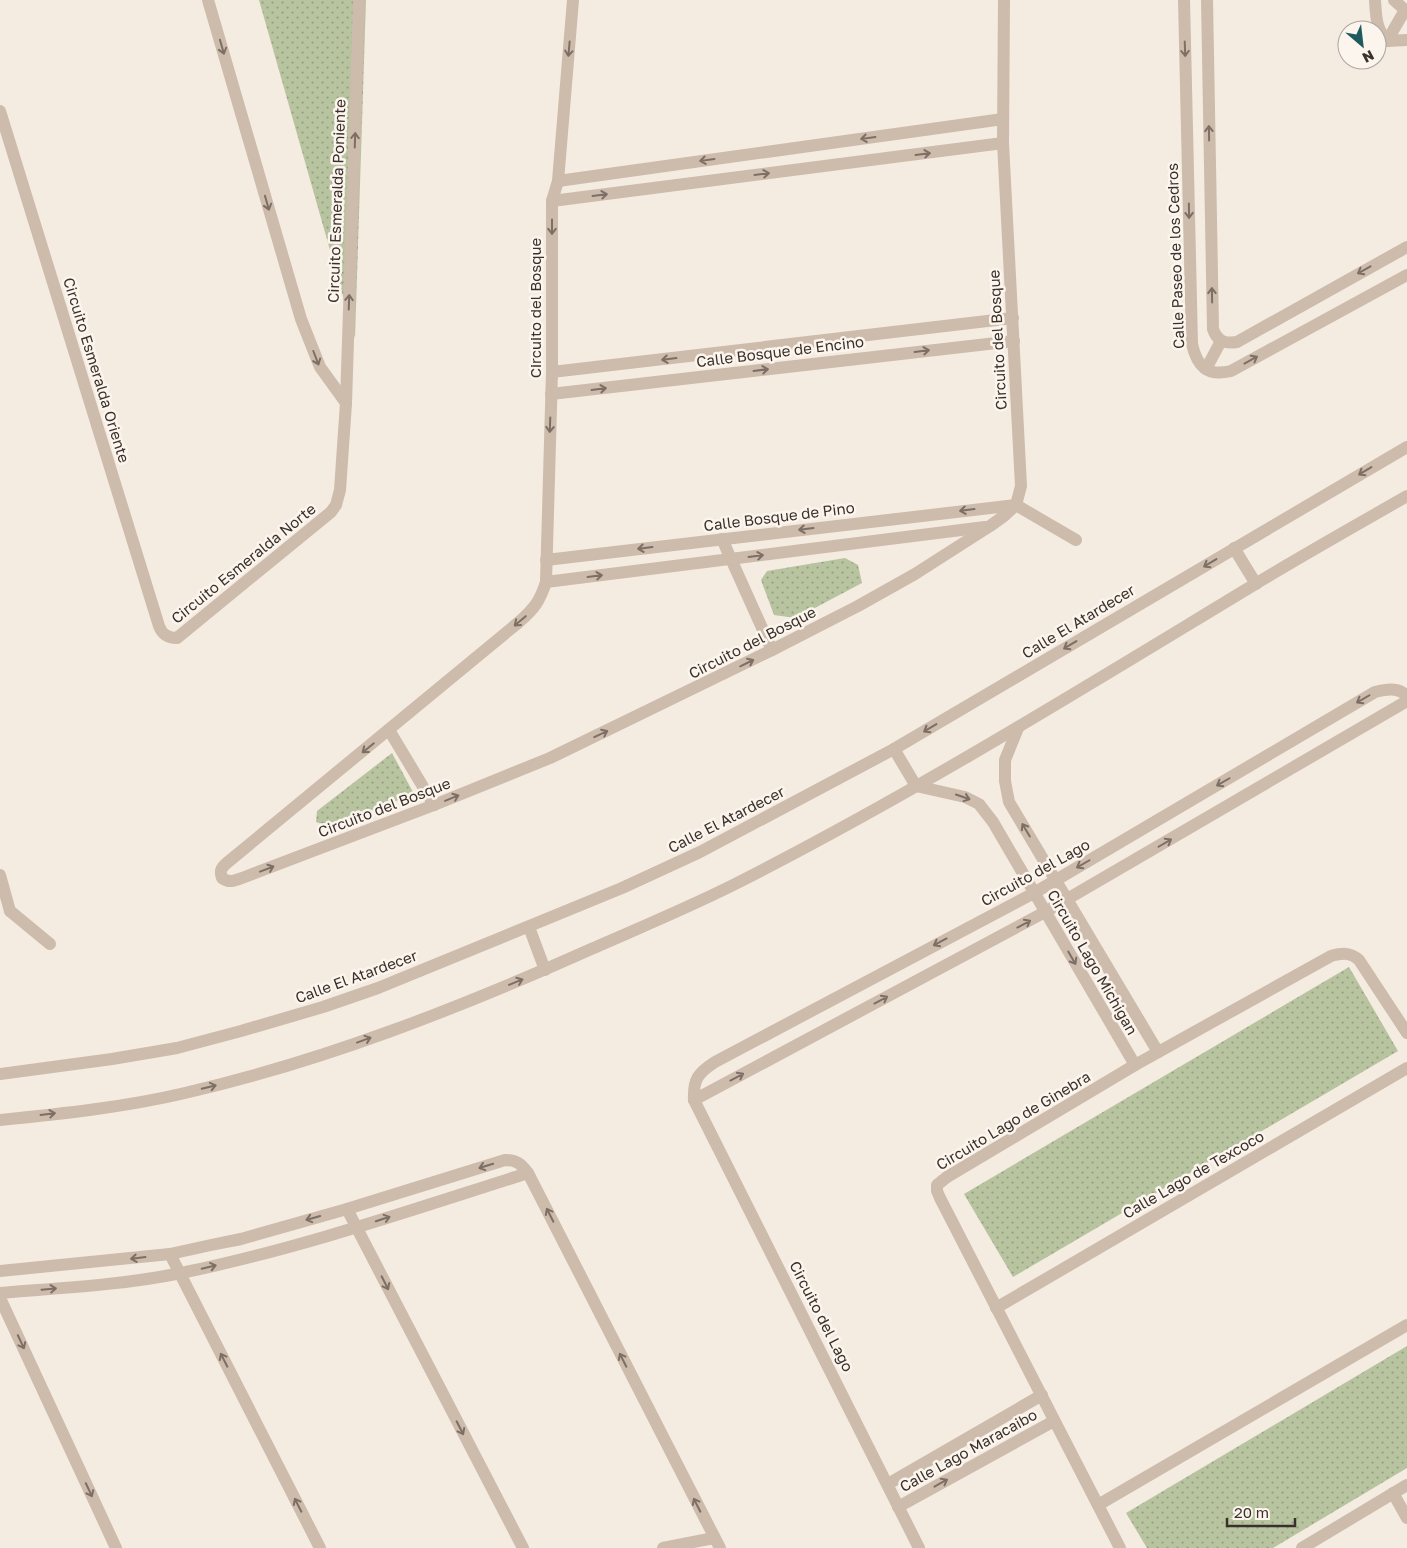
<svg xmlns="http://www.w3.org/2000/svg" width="1407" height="1548" font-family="'Golos Text',sans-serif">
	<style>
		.park { fill: url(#park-dots) }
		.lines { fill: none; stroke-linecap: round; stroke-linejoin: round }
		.minor { stroke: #cdbbac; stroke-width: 12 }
		.tertiary { stroke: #cdbbac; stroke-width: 12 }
		.oneway { stroke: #7d6f65 }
		.labels { text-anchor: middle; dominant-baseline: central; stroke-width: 5; stroke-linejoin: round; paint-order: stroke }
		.street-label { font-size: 15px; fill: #3b302b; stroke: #fbf5ee }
	</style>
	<defs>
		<pattern id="park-dots" width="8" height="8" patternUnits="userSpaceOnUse" patternTransform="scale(1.25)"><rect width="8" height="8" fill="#b8c4a0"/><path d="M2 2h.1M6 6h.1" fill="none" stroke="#97a083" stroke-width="1.8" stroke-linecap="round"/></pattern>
	</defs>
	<rect width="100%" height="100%" fill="#f4ebe1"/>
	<!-- park -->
	<g class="park">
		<polygon points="259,0 366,0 355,338"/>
		<polygon points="845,558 858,565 862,583 796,618 774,615 761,580 767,571"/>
		<polygon points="392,753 414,794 330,827 316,822 317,811"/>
		<polygon points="1349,967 1398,1051 1013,1277 964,1194"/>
		<polygon points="1407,1346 1407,1468 1273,1548 1147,1548 1126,1513"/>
	</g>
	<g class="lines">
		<!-- minor -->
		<g class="minor">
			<polyline points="208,0 301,319 320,367 346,403"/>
			<path d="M 573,0 L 558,181 L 552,201 L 552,372 L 546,582 C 540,601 534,609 519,622 L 228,862 C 222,867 219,870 222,878 C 229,883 234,881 242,878 L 434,805 L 550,758 L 772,650 L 858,606 L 915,574 L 990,526 L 1004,516 L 1016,505 L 1021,486 L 1003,143 L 1004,0"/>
			<path d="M 1184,0 L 1192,344 C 1197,366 1207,377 1231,371 L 1407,275"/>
			<path d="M 1207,0 L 1213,329 C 1217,341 1225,344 1237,342 L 1407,247"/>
			<path d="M 1375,0 C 1376,16 1376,29 1387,41"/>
			<polyline points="1394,0 1405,10"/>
			<polyline points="1387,41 1405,10"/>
			<polyline points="1387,41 1407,40"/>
			<path d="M 0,111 L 159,626 C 162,634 167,638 177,638 L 331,512 L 336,505 L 340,490 L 346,403 L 359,0"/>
			<polyline points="558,181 1003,119"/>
			<polyline points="552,201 1003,143"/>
			<polyline points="1206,369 1221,341"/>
			<polyline points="552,372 1013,318"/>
			<polyline points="551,394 1014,341"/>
			<polyline points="722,539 772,650"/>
			<polyline points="546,560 1016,505 1076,540"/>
			<polyline points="546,582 985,527"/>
			<polyline points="1018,728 1005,760 1005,781 1009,802 1158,1052"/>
			<polyline points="389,730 434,805"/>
			<polyline points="916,786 965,797 979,804 993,822 1135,1065"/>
			<polyline points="0,875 10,911"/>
			<polyline points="10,911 50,944"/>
			<polyline points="694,1100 1045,912 1407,701"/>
			<polyline points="347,1209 523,1548"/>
			<polyline points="170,1254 320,1548"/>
			<path d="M 0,1271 L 170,1254 L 211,1245 L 241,1239 L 347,1209 L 505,1160 C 517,1160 521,1164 528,1173 L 720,1548"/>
			<path d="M 0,1293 C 60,1288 122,1285 181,1273 C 299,1249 414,1209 528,1173"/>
			<polyline points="0,1298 116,1548"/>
			<polyline points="996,1308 1407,1068"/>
			<polyline points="888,1484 1042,1395"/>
			<polyline points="1393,1493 1407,1518"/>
			<polyline points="1098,1505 1407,1325"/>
			<polyline points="898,1507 1054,1421"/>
			<polyline points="663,1548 714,1538"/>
			<path d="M 919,1548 L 694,1100 C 693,1079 698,1073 715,1062 L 1034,893 L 1375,692 C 1387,689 1398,687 1407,696"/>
			<path d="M 1120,1548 L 940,1198 L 937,1191 L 937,1185 L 947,1177 L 1135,1065 L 1331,956 C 1342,953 1350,952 1359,960 L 1407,1033"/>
			<polyline points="1302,1548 1407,1485"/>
		</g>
		<!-- tertiary -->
		<g class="tertiary">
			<polyline points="1234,548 1256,584"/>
			<polyline points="894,749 916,786"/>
			<polyline points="529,927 545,970"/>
			<polyline points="0,1074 112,1059 177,1048 241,1031 323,1007 378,988 622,888 700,852 894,749 1407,447"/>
			<path d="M 0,1120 C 60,1114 126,1107 185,1093 C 324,1061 459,1008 589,950 C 641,927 695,905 745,879 C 919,790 1085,687 1252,586 C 1303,555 1355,526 1407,496"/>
		</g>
	</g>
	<!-- one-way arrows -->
	<defs><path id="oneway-shaft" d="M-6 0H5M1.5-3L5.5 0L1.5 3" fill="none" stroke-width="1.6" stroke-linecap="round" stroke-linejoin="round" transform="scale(1.25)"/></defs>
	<g class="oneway">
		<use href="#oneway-shaft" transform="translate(222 47) rotate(74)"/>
		<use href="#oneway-shaft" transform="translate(569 49) rotate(95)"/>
		<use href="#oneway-shaft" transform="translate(1185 49) rotate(88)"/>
		<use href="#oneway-shaft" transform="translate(1209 133) rotate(-91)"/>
		<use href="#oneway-shaft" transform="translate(868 138) rotate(172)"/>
		<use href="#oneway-shaft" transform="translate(355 140) rotate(-88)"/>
		<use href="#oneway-shaft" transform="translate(923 154) rotate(-7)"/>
		<use href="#oneway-shaft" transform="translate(707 160) rotate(172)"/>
		<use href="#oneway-shaft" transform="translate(762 174) rotate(-7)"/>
		<use href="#oneway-shaft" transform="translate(600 195) rotate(-7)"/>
		<use href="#oneway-shaft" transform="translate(267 203) rotate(74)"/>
		<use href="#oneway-shaft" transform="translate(1189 211) rotate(89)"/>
		<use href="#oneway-shaft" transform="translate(552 227) rotate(90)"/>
		<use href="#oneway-shaft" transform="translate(1364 270) rotate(151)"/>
		<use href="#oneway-shaft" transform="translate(1212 295) rotate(-91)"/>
		<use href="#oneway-shaft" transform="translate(349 302) rotate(-88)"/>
		<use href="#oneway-shaft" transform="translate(922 351) rotate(-7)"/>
		<use href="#oneway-shaft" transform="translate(316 358) rotate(69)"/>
		<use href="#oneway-shaft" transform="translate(669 359) rotate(173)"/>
		<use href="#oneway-shaft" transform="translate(1251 360) rotate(-29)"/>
		<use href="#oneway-shaft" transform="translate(761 370) rotate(-7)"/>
		<use href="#oneway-shaft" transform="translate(599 389) rotate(-7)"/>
		<use href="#oneway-shaft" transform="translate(550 425) rotate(92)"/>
		<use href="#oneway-shaft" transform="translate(1365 471) rotate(149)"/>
		<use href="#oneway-shaft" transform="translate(967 510) rotate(173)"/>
		<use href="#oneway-shaft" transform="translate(806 529) rotate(173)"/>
		<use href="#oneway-shaft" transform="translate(645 548) rotate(173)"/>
		<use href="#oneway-shaft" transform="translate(756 556) rotate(-7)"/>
		<use href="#oneway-shaft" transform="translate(1210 563) rotate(149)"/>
		<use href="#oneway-shaft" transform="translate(595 576) rotate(-7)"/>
		<use href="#oneway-shaft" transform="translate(520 621) rotate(140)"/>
		<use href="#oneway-shaft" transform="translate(1070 645) rotate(149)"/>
		<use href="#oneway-shaft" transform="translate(747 663) rotate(-26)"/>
		<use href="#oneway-shaft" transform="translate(1363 699) rotate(150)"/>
		<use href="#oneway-shaft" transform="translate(930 728) rotate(149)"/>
		<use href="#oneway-shaft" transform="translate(601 734) rotate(-25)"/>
		<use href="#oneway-shaft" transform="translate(368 748) rotate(141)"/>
		<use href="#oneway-shaft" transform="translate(1223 782) rotate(150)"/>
		<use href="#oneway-shaft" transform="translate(963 797) rotate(19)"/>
		<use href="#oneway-shaft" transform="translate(452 798) rotate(-22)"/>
		<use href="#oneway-shaft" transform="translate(1026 830) rotate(-121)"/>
		<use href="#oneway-shaft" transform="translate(1165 843) rotate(-30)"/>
		<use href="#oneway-shaft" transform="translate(1083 864) rotate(150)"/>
		<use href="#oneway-shaft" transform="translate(267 869) rotate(-21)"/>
		<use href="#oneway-shaft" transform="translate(1024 924) rotate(-28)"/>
		<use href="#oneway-shaft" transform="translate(940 942) rotate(152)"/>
		<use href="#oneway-shaft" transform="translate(1072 958) rotate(60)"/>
		<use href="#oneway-shaft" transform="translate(516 982) rotate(-22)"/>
		<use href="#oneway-shaft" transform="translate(881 1000) rotate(-28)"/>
		<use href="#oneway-shaft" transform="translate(364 1040) rotate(-20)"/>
		<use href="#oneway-shaft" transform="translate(737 1077) rotate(-28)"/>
		<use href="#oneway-shaft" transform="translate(209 1087) rotate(-14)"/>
		<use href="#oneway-shaft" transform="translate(48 1114) rotate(-7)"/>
		<use href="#oneway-shaft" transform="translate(486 1166) rotate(163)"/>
		<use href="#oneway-shaft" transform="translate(550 1215) rotate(-117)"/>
		<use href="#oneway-shaft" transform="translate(313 1218) rotate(164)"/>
		<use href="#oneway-shaft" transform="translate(383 1219) rotate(-18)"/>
		<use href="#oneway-shaft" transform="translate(138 1258) rotate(173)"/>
		<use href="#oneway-shaft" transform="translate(209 1267) rotate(-13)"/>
		<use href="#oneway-shaft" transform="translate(385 1283) rotate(63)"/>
		<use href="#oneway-shaft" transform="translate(49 1289) rotate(-5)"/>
		<use href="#oneway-shaft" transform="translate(21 1342) rotate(65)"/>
		<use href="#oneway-shaft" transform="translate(224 1360) rotate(-117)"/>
		<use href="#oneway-shaft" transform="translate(623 1360) rotate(-117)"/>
		<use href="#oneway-shaft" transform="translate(460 1428) rotate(63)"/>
		<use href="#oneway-shaft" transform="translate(941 1483) rotate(-29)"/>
		<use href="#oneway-shaft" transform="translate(89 1490) rotate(65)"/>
		<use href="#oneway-shaft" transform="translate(298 1505) rotate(-117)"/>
		<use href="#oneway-shaft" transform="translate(697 1505) rotate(-117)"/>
	</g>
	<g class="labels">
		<!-- street labels -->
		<g class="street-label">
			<text transform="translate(336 201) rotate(-88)">Circuito Esmeralda Poniente</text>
			<text transform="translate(1175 256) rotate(-92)">Calle Paseo de los Cedros</text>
			<text transform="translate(535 308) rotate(-90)">Circuito del Bosque</text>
			<text transform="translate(997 340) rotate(-93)">Circuito del Bosque</text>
			<text transform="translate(780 351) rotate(-7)">Calle Bosque de Encino</text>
			<text transform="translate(97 370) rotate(73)">Circuito Esmeralda Oriente</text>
			<text transform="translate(779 516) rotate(-7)">Calle Bosque de Pino</text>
			<text transform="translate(243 563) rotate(-39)">Circuito Esmeralda Norte</text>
			<text transform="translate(1078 621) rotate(-31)">Calle El Atardecer</text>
			<text transform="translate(752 642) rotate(-27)">Circuito del Bosque</text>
			<text transform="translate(384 807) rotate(-21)">Circuito del Bosque</text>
			<text transform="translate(726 819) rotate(-27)">Calle El Atardecer</text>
			<text transform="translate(1035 872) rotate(-29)">Circuito del Lago</text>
			<text transform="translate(1093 962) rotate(60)">Circuito Lago Michigan</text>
			<text transform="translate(356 976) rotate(-20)">Calle El Atardecer</text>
			<text transform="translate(1013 1120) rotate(-31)">Circuito Lago de Ginebra</text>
			<text transform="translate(1193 1174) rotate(-30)">Calle Lago de Texcoco</text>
			<text transform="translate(822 1316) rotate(63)">Circuito del Lago</text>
			<text transform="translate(968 1450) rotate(-29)">Calle Lago Maracaibo</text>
		</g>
	</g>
	<!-- north arrow -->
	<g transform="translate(1362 45) rotate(152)"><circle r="24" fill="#fbf5ee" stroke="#aea6a0"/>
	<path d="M0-4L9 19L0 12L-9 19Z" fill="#1f5a5e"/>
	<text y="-8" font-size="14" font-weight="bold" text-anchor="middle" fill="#3b302b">N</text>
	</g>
	<!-- scale -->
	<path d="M1227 1518v8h68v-8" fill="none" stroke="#3b302b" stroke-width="2.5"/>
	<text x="1234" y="1518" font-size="15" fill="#3b302b" stroke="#fbf5ee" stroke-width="4" paint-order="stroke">20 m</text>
</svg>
